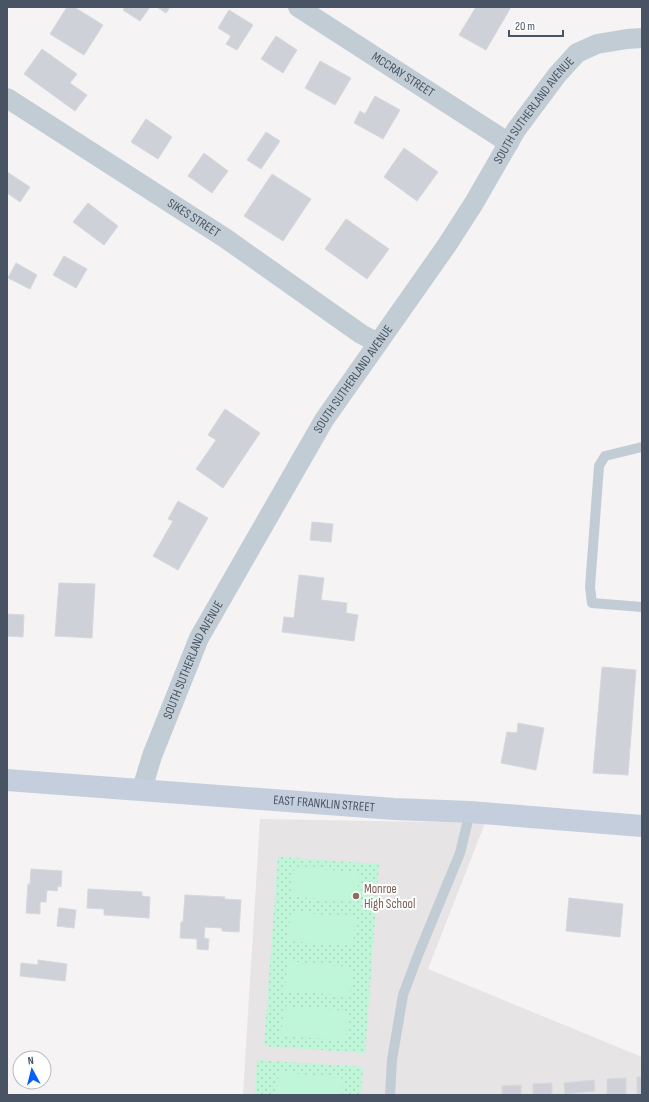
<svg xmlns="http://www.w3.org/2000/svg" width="649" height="1102" font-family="'Sofia Sans Condensed',sans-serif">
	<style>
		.education { fill: #e6e4e4 }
		.grass { fill: url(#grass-dots) }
		.garden { fill: #bff5d8 }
		.building { fill: #ced1d8; stroke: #d6d8de }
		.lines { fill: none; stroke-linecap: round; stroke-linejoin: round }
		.lane { stroke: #c2ccd5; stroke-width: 10 }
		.street { stroke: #c2ccd5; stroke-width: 20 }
		.secondary { stroke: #c4cedd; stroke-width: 22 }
		.education-dot { fill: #8d6e63; stroke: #fff; stroke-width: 1.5 }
		.labels { text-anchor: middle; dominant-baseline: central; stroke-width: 4; stroke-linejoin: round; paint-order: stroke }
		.street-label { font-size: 13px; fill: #485463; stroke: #fff }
		.education-label { font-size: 13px; fill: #785e54; stroke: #fff; text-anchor: start }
	</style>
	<defs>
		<pattern id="grass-dots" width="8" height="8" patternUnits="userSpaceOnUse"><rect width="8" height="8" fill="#bff5d8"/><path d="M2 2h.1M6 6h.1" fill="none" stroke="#a6d4bc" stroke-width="1.8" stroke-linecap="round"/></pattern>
	</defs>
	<rect width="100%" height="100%" fill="#f5f3f3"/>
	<!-- education -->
	<polygon class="education" points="260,819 485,823 428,969 642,1057 642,1095 243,1095"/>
	<!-- grass -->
	<g class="grass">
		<polygon points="278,857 379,864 365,1053 264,1046"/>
		<polygon points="257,1060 363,1067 361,1095 255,1095"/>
	</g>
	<!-- garden -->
	<g class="garden">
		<polygon points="294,867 359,872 357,902 292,897"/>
		<polygon points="291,912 356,917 353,946 288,941"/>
		<polygon points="287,961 352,967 350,996 285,991"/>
		<polygon points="284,1006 349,1011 346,1040 281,1036"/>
		<polygon points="278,1072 343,1078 342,1095 277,1095"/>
	</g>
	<!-- building -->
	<g class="building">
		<polygon points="67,7 74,7 103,25 84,55 50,34"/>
		<polygon points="125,7 150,7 140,21 123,10"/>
		<polygon points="157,7 170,7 166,13"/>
		<polygon points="476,7 511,7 486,50 459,35"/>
		<polygon points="229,10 253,25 237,50 226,44 231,36 218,28"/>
		<polygon points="276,36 297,50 283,73 261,59"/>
		<polygon points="42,49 77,74 70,83 87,95 75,111 24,74"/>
		<polygon points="320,61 351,78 335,105 305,88"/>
		<polygon points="375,96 400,110 383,139 354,123 360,111 365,114"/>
		<polygon points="146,119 172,137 158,159 131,142"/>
		<polygon points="266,132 280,141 261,169 247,160"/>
		<polygon points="404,148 438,172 417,201 384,177"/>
		<polygon points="204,153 228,171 212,193 188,176"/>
		<polygon points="7,172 30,187 20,202 7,193"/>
		<polygon points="272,174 311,199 283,241 244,216"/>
		<polygon points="88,203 118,226 104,245 73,222"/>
		<polygon points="346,219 389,249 367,279 325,249"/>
		<polygon points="64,256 87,269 76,288 53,275"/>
		<polygon points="16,263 37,275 30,289 8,278"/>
		<polygon points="225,409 260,433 223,488 196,469 216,440 208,435"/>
		<polygon points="178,501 208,518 178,570 153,556 173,521 168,519"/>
		<polygon points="312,522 333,524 331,542 310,540"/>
		<polygon points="299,575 324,578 321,600 347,603 346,613 358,615 354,641 282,632 284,617 294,618"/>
		<polygon points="59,583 95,584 92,638 55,636"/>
		<polygon points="7,614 24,615 23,637 7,636"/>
		<polygon points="602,667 636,670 628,775 593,773"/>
		<polygon points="518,723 544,728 536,770 501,763 507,732 517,733"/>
		<polygon points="31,869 62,871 61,887 58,886 57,891 47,890 46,902 40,902 40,914 26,913 28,884 30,884"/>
		<polygon points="88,889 142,892 142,896 150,897 149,918 104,915 104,909 87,908"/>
		<polygon points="185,895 225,897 224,899 241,900 239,932 222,931 222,928 205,927 204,938 209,939 208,950 197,949 197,939 180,938 181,922 183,922"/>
		<polygon points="569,898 623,904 620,937 566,931"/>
		<polygon points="59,908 76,910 74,928 57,926"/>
		<polygon points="38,960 67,964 65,981 20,976 21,963 38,965"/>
		<rect x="637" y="1077" width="5" height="18"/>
		<polygon points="626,1078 626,1095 607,1095 607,1079"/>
		<polygon points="594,1080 595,1091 565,1094 564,1083"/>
		<polygon points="552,1083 552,1095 533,1095 533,1084"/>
		<polygon points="521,1085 521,1095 502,1095 502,1086"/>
	</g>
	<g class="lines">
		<!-- lane -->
		<g class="lane">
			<polyline points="642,447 605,456 599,466 590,587 592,603 642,607"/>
			<polyline points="390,1095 392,1060 403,995 418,955 460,853 470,812"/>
		</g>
		<!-- street -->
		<g class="street">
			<path id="s1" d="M 298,7 L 509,143"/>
			<path id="s2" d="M 7,98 L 225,238 L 361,334 L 378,343"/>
			<path id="s3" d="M 142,789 L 152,756 L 199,638 L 324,420 L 447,245 L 474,203 L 516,130 L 557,75 L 577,53 L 597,44 L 627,39 L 642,38"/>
		</g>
		<!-- secondary -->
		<path class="secondary" id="s4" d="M 7,780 L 394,809 L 470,812 L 642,826"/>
	</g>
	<!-- markers -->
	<circle class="education-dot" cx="356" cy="896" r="4"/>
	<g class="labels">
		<!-- street labels -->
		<g class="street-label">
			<text stroke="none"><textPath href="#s1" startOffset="125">MCCRAY STREET</textPath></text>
			<text stroke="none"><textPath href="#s3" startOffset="787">SOUTH SUTHERLAND AVENUE</textPath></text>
			<text stroke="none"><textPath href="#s2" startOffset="222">SIKES STREET</textPath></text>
			<text stroke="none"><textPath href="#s3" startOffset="463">SOUTH SUTHERLAND AVENUE</textPath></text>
			<text stroke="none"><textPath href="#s3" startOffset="139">SOUTH SUTHERLAND AVENUE</textPath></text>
			<text stroke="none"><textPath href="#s4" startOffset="318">EAST FRANKLIN STREET</textPath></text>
		</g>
		<!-- education labels -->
		<g class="education-label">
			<text x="364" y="889">Monroe<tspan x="364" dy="15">High School</tspan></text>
		</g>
	</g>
	<!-- border -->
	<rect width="649" height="1102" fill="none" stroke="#485463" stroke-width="16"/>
	<!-- north arrow -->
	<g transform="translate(32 1070) rotate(353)"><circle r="19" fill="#ffffff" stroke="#b6bbc1"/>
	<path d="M0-3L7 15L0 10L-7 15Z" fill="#075ffa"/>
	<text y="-6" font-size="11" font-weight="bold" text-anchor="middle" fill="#485463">N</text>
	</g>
	<!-- scale -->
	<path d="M509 30v6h54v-6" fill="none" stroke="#485463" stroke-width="2"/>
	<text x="515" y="30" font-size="12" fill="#485463" stroke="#ffffff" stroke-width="3" paint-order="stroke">20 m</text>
</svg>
